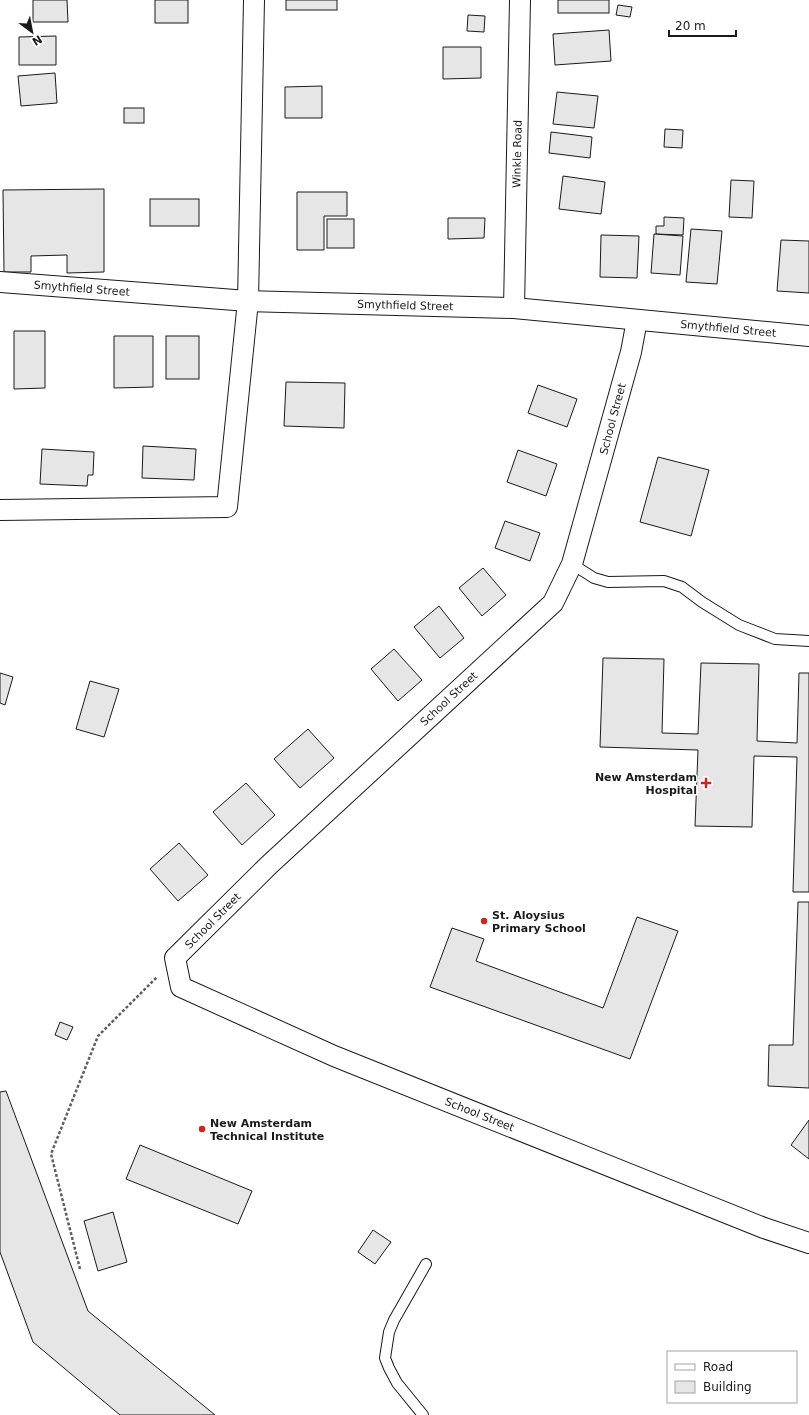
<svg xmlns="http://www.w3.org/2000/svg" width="809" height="1415" font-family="'DejaVu Sans',sans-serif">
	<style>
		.building { fill: #e6e6e6; stroke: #1a1a1a }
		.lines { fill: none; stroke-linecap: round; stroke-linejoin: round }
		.service-casing { stroke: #1a1a1a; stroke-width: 12 }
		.minor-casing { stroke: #1a1a1a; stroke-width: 22 }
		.path { stroke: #5f5f5f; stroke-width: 2.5; stroke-dasharray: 3 2; stroke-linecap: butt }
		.service { stroke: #fff; stroke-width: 10 }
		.minor { stroke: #fff; stroke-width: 20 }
		.poi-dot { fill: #c62828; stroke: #fff; stroke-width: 1.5 }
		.labels { text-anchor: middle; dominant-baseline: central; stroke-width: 3; stroke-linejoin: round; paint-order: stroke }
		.street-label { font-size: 11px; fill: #1a1a1a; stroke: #fff }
		.poi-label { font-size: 11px; font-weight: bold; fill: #1a1a1a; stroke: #fff; text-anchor: start }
	</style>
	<rect width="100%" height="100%" fill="#fff"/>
	<!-- building -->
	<g class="building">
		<polygon points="33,0 67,0 68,22 33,22"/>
		<rect x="155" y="0" width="33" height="23"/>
		<rect x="286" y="0" width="51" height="10"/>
		<rect x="558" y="0" width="51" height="13"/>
		<polygon points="618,5 632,7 630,17 616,15"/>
		<polygon points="468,15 485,16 484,32 467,31"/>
		<polygon points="609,30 611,61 555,65 553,34"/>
		<polygon points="56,36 56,65 19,65 19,37"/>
		<polygon points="443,47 481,47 481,78 443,79"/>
		<polygon points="55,73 57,103 21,106 18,76"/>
		<polygon points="322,86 322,118 285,118 285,87"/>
		<polygon points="557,92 598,96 594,128 553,124"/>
		<rect x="124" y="108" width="20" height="15"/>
		<polygon points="665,129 683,130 682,148 664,147"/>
		<polygon points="551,132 592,137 590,158 549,153"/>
		<polygon points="563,176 605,182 601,214 559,209"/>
		<polygon points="731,180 754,181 752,218 729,217"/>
		<polygon points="104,189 104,272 67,273 67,255 31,256 31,272 4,272 3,190"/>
		<polygon points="297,192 347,192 347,216 324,216 324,250 297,250"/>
		<rect x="150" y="199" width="49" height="27"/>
		<polygon points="664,217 684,218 683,235 656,234 656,226 664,226"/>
		<polygon points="448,218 485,218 484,238 448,239"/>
		<rect x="327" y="219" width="27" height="29"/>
		<polygon points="691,229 722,231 717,284 686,282"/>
		<polygon points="654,234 683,236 680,275 651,273"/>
		<polygon points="601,235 639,236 637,278 600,277"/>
		<polygon points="781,240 809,241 809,293 777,291"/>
		<polygon points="14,331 45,331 45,388 14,389"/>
		<polygon points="114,336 153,336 153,387 114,388"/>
		<rect x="166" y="336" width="33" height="43"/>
		<polygon points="286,382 345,383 344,428 284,426"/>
		<polygon points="538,385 577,399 567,427 528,413"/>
		<polygon points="143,446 196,449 194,480 142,478"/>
		<polygon points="42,449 94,452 93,475 88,475 87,486 40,484"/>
		<polygon points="518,450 557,464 546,496 507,482"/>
		<polygon points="658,457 709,470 691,536 640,522"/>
		<polygon points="505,521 540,533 530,561 495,548"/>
		<polygon points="483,568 506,595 482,616 459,588"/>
		<polygon points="439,606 464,638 440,658 414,627"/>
		<polygon points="394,649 422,680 398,701 371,669"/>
		<polygon points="603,658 664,659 662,733 698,734 701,663 759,664 757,741 797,743 799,673 809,673 809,892 793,892 797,757 754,756 752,827 695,826 698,750 600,747"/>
		<polygon points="0,673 13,677 5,705 0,703"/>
		<polygon points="90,681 119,689 104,737 76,729"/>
		<polygon points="308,729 334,758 300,788 274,759"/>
		<polygon points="246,783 275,815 242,845 213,812"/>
		<polygon points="179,843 208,875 178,901 150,869"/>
		<polygon points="798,902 809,902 809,1088 768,1086 769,1045 793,1045"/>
		<polygon points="637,917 678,931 630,1059 430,987 452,928 484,939 476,961 603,1008"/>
		<polygon points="60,1022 73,1027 67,1040 55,1035"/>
		<polygon points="6,1091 88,1311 215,1415 120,1415 33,1342 0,1252 0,1092"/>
		<polygon points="809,1120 809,1159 791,1145"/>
		<polygon points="140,1145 252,1191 238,1224 126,1179"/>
		<polygon points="113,1212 127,1262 98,1271 84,1221"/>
		<polygon points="373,1230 391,1242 375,1264 358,1252"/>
	</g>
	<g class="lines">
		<!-- service casing -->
		<g class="service-casing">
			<g id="service">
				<polyline points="572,564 594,578 608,582 664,581 682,587 702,602 739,625 775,639 809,641"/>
				<polyline points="423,1415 397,1383 389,1368 385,1358 389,1332 394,1320 426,1264"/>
			</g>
		</g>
		<!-- minor casing -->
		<g class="minor-casing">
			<g id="minor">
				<path id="s1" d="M 0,282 L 248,301 L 514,308 L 809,336"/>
				<path id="s2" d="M 514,308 L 520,0"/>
				<path id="s3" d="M 637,320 L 631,352 L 572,564 L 553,603 L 269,865 L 175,958 L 181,987 L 334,1056 L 764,1228 L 809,1243"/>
				<polyline points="0,510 227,507 248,301 254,0"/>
			</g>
		</g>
		<!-- path -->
		<polyline class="path" points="80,1269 51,1154 98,1036 157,977"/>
		<!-- service -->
		<use href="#service" class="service"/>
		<!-- minor -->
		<use href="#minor" class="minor"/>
	</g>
	<!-- markers -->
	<g class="poi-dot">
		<path d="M704 777h4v4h4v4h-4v4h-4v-4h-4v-4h4z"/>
		<circle cx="484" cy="921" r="4"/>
		<circle cx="202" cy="1129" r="4"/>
	</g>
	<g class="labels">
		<!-- street labels -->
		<g class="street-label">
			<text stroke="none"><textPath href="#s2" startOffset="154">Winkle Road</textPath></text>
			<text stroke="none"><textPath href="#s1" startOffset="82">Smythfield Street</textPath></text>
			<text stroke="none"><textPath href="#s1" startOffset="406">Smythfield Street</textPath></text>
			<text stroke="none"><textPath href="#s1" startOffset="730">Smythfield Street</textPath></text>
			<text transform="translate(613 419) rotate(-75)">School Street</text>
			<text transform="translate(449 699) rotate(-43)">School Street</text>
			<text transform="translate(213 921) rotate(-45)">School Street</text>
			<text stroke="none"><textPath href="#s3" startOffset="1169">School Street</textPath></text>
		</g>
		<!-- poi labels -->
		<g class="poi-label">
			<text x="697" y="777" text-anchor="end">New Amsterdam<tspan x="697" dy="13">Hospital</tspan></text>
			<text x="492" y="915">St. Aloysius<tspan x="492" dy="13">Primary School</tspan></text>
			<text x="210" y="1123">New Amsterdam<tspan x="210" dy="13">Technical Institute</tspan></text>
		</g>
	</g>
	<!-- legend -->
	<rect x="667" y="1351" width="130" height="52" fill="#ffffff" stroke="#a3a3a3"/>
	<rect x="675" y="1364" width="20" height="6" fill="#ffffff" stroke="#a3a3a3"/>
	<text x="703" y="1371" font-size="12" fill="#1a1a1a">Road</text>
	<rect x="675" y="1381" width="20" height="12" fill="#e6e6e6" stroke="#a3a3a3"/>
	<text x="703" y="1391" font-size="12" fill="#1a1a1a">Building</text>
	<!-- north arrow -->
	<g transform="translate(32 32) rotate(148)" stroke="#ffffff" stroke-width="3" paint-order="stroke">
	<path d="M0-3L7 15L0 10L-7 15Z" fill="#1a1a1a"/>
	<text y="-6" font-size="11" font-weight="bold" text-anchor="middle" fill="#1a1a1a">N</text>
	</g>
	<!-- scale -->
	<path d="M669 30v6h67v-6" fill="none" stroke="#1a1a1a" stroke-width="2"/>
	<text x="675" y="30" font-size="12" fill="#1a1a1a" stroke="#ffffff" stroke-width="3" paint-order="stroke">20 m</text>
</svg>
